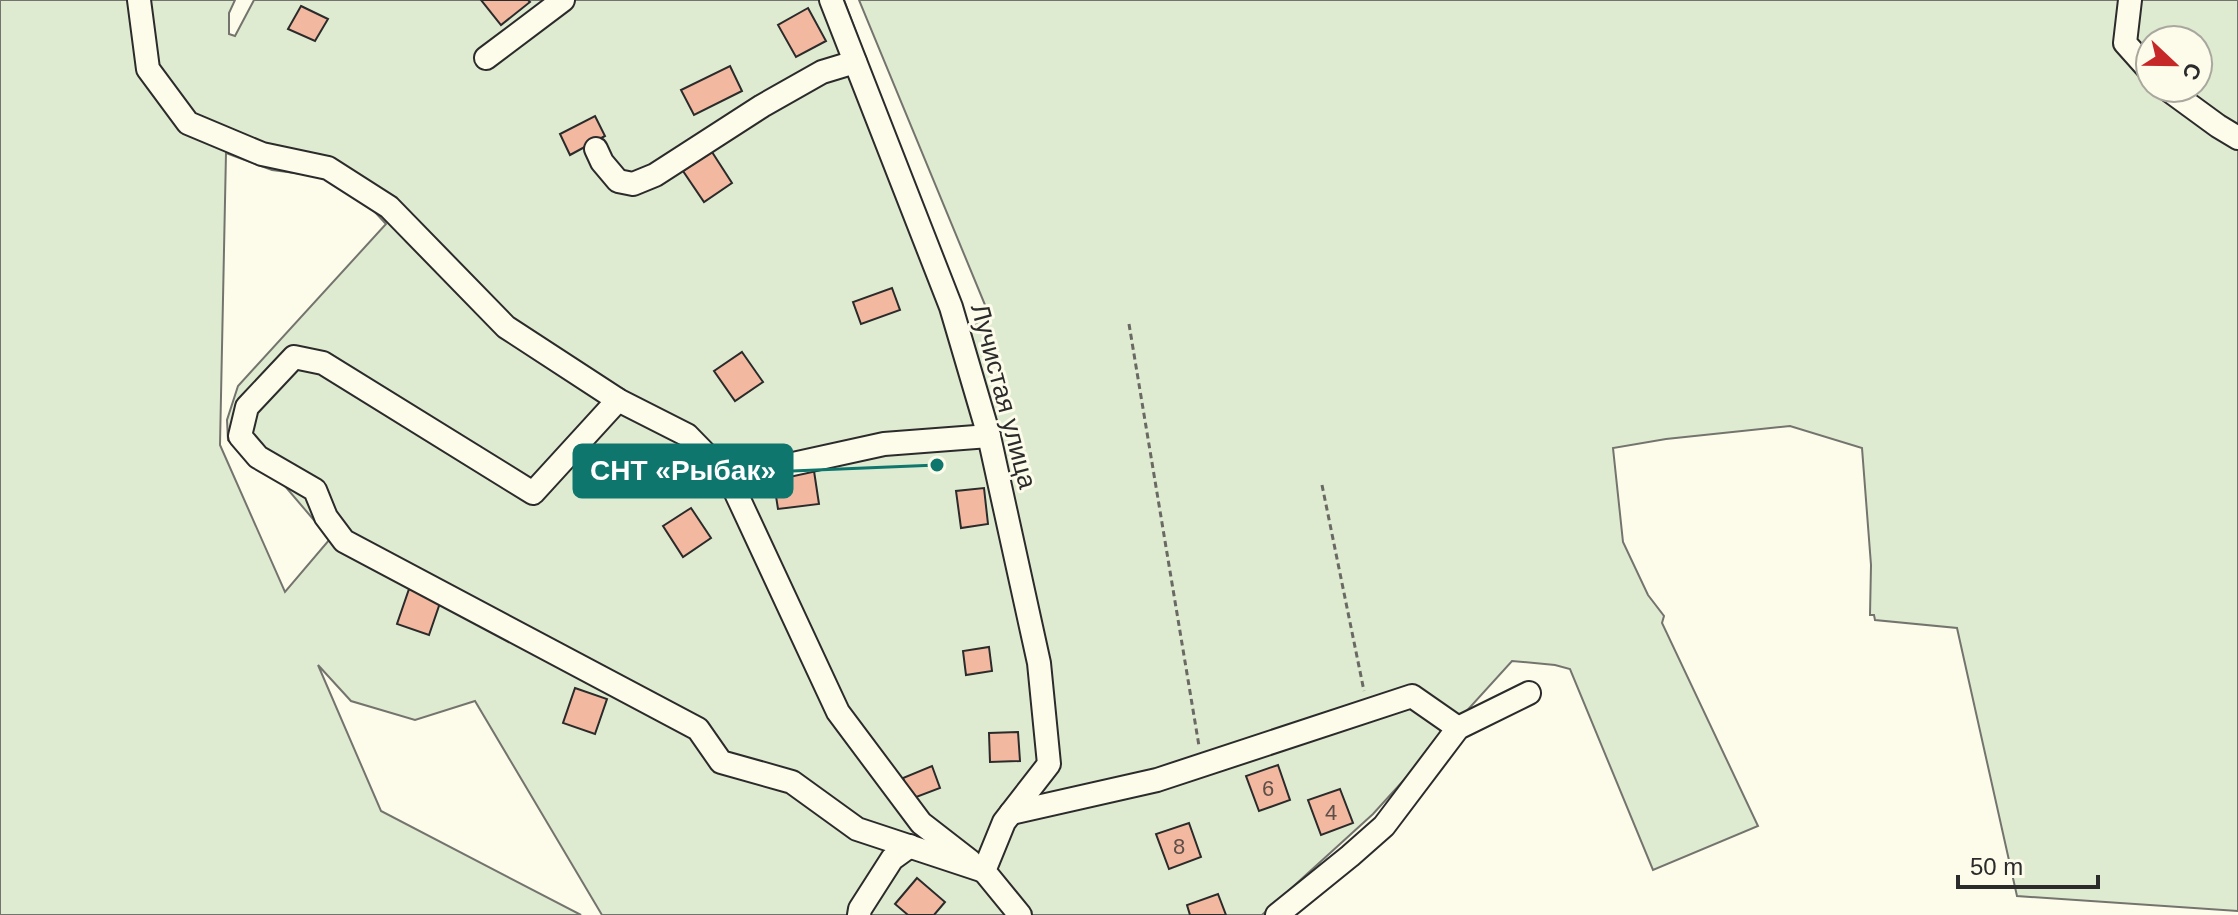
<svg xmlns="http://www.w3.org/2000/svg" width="2238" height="915" font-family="Helvetica,sans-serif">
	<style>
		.green { fill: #deebd1; stroke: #74746e; stroke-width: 2; fill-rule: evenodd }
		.building { fill: #f2b8a0; stroke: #2b2b2b; stroke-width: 2 }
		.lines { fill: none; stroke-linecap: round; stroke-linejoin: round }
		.minor-casing { stroke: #2b2b2b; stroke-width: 26 }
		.path { stroke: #6a6964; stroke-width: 3; stroke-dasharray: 6 4; stroke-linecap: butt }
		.minor { stroke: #fdfbea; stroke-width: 22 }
		.labels { text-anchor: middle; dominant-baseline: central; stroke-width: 6; stroke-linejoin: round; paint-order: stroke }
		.number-label { font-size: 22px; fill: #5d4e48 }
		.street-label { font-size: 26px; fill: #2b2b2b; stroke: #fdfbea }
		.leader { fill: none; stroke: #0f766e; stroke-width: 3 }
		.callout-dot { fill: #0f766e; stroke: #fdfbea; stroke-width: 3 }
		.callout { fill: #0f766e; stroke: #0f766e; stroke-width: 3 }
		.callout-label { font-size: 28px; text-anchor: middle; font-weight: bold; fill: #fff }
	</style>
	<rect width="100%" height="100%" fill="#fdfbea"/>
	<!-- green -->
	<path class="green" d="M 0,0 L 235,0 L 229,13 L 229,34 L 235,36 L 254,0 L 844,0 L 967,327 L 990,317 L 859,0 L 2238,0 L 2238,911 L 2017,896 L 1957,628 L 1875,620 L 1874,615 L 1870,615 L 1871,565 L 1862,448 L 1790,426 L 1666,439 L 1613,448 L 1623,542 L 1648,595 L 1664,616 L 1662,623 L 1758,826 L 1653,870 L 1570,669 L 1555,665 L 1512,661 L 1373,814 L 1262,915 L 602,915 L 475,701 L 415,720 L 351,701 L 318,665 L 381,811 L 581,915 L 0,915 ZM 2150,40 L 2198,40 L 2198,88 L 2150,88 ZM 226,153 L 272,170 L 326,177 L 362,198 L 386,224 L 238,386 L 227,420 L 228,440 L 245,457 L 273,472 L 330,539 L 285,592 L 220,445 Z"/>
	<!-- building -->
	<g class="building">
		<polygon points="481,0 528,0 530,2 501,25"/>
		<polygon points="301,6 328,19 315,41 288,29"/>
		<polygon points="808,8 826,41 796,57 778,25"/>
		<polygon points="730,66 742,91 694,115 681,90"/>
		<polygon points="595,116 605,136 570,155 560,134"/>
		<polygon points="712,152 732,183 704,202 683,171"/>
		<polygon points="892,288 900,310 861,324 853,302"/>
		<polygon points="742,352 763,382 735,401 714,371"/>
		<polygon points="814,471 819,504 778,509 773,477"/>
		<polygon points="984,488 988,524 961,528 956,491"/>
		<polygon points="691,508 711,538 683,557 663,526"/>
		<polygon points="409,589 441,600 429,635 397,624"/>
		<polygon points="989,647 992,671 966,675 963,651"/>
		<polygon points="575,688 607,699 595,734 563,723"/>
		<polygon points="1018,732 1020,761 990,762 989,733"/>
		<polygon points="1278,765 1290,800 1259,811 1246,776"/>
		<polygon points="932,766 940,788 911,799 903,778"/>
		<polygon points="1340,789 1353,823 1321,835 1308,800"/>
		<polygon points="1189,823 1201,857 1169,869 1156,834"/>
		<polygon points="917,878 945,902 934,915 908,915 895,904"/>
		<polygon points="1218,894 1226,915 1190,915 1187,905"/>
	</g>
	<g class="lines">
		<!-- minor casing -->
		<g class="minor-casing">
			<g id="minor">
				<polyline points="139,0 148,69 188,123 262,154 328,168 389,207 506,327 618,400 687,435 729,478 838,712 921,823 970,861"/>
				<polyline points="831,0 951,307 989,436 1039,663 1049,764 1004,822 984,871 1020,915"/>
				<polyline points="2130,0 2125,43 2150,71"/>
				<polyline points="486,58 563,0"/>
				<polyline points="2166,88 2218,126 2238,138"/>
				<polyline points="596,149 602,162 618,181 633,184 655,175 762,106 822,72 855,62"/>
				<polyline points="618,400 533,493 323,363 294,357 247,407 240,436 258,457 315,490 326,517 344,541 698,729 721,762 792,782 857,829 984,871"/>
				<polyline points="729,478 884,444 989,436"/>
				<polyline points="1011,813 1157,780 1412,696 1458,728"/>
				<polyline points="859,915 860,909 892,859 910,846"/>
				<polyline points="1277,915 1350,856 1384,826 1458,728 1529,693"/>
			</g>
		</g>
		<!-- path -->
		<g class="path">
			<polyline points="1129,324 1199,746"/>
			<polyline points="1322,485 1364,691"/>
		</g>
		<!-- minor -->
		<use href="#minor" class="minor"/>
	</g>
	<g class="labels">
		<!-- number labels -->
		<g class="number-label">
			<text x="1268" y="788">6</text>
			<text x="1331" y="812">4</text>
			<text x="1179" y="846">8</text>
		</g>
		<!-- street labels -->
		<g class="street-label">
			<text transform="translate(1004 396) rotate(75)">Лучистая улица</text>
		</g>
	</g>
	<!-- callouts -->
	<path class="leader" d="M937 465L792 471"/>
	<circle class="callout-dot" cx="937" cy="465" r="8"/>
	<rect class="callout" x="574" y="445" width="218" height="52" rx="8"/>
	<g class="callout-label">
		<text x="683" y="480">СНТ «Рыбак»</text>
	</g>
	<!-- north arrow -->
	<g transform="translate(2174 64) rotate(112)"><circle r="38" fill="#fdfbea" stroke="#a9a89e" stroke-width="2"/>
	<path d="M0-6L14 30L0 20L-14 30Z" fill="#c62828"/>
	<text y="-12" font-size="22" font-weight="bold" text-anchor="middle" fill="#2b2b2b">С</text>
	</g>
	<!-- scale -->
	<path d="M1958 875v12h140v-12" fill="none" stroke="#2b2b2b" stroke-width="4"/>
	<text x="1970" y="875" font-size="24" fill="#2b2b2b" stroke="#fdfbea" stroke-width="6" paint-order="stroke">50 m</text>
</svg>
